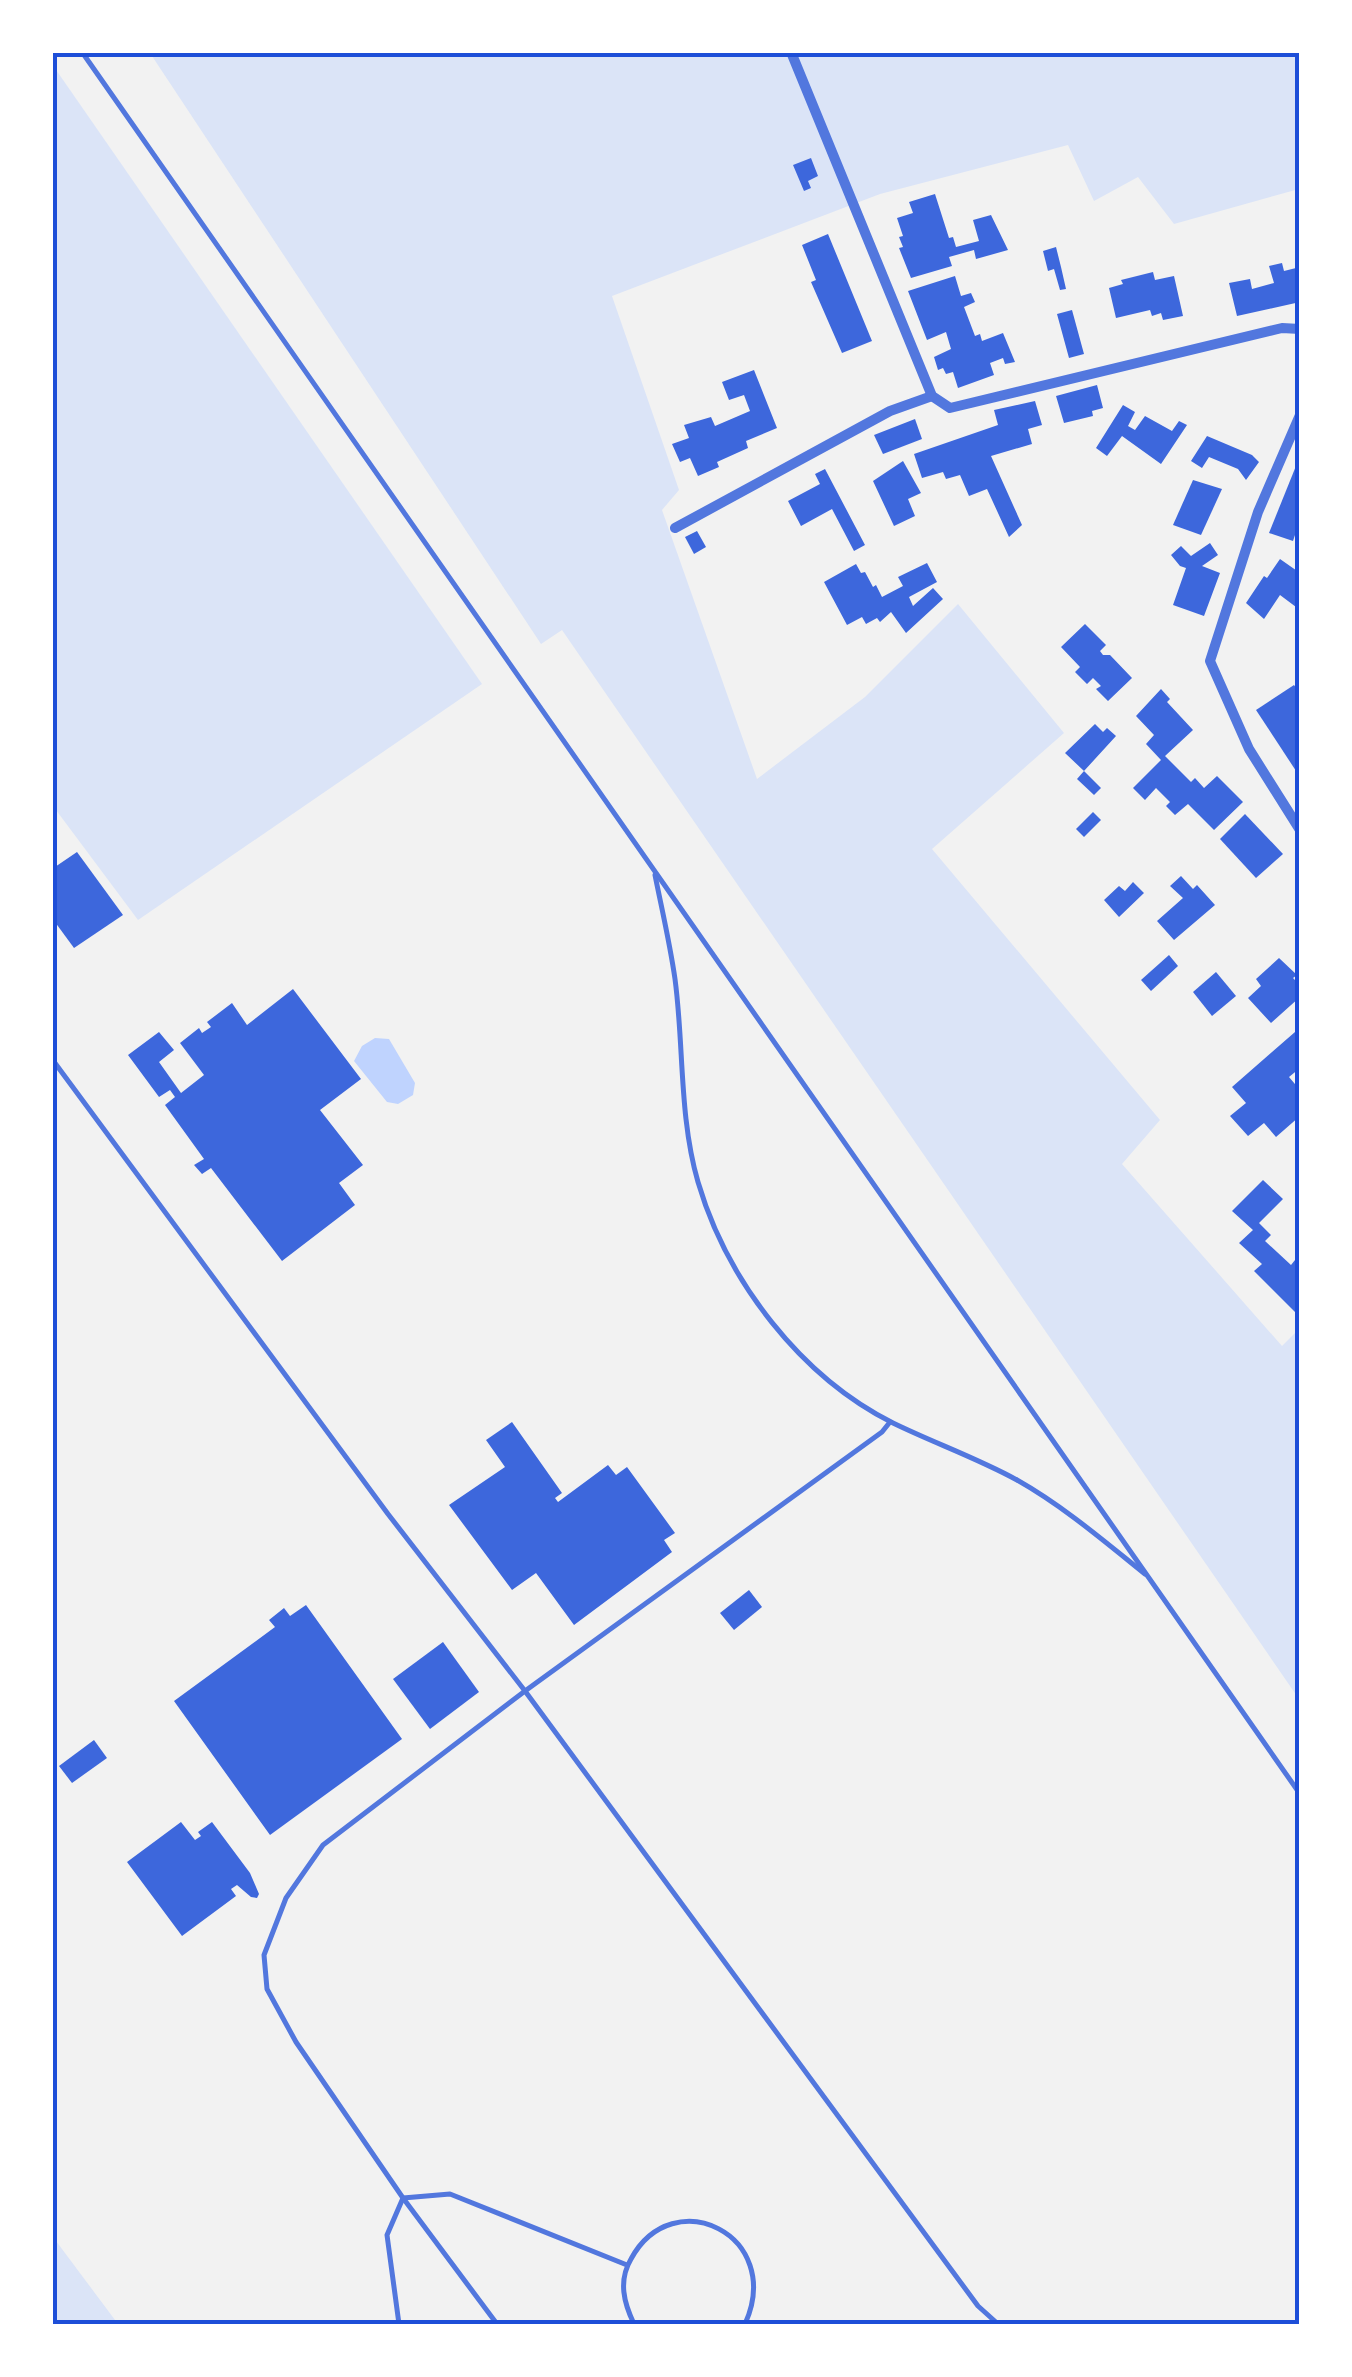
<svg xmlns="http://www.w3.org/2000/svg" width="1352" height="2377" font-family="Signika,sans-serif">
	<style>
		.green { fill: #dbe4f7 }
		.water { fill: #bfd3fe }
		.building { fill: #3d67dc }
		.lines { fill: none; stroke-linecap: round; stroke-linejoin: round }
		.service { stroke: #5277de; stroke-width: 5 }
		.minor { stroke: #5277de; stroke-width: 10 }
		.neatline { fill: none; stroke: #1d4ed8; stroke-width: 4 }
	</style>
	<rect width="100%" height="100%" fill="#f2f2f2"/>
	<!-- green -->
	<g class="green">
		<polygon points="150,53 1299,53 1299,189 1174,224 1138,177 1094,201 1068,145 880,194 612,296 679,490 662,510 757,779 865,697 958,604 1064,733 932,849 1160,1120 1122,1164 1282,1346 1299,1329 1299,1699 562,630 541,644"/>
		<polygon points="52,64 482,684 138,920 53,806"/>
		<polygon points="52,2237 53,2237 118,2324 53,2324"/>
	</g>
	<!-- water -->
	<polygon class="water" points="375,1038 389,1039 415,1083 413,1095 398,1104 387,1102 354,1061 362,1046"/>
	<!-- building -->
	<g class="building">
		<polygon points="811,158 818,176 808,181 811,188 804,191 793,165"/>
		<polygon points="935,194 949,238 953,237 956,247 979,241 973,220 991,215 1008,250 976,259 974,250 949,257 952,266 911,278 899,248 903,247 899,237 903,236 897,218 913,213 909,202"/>
		<polygon points="828,234 872,341 842,353 811,282 816,280 802,245"/>
		<polygon points="1056,247 1061,267 1066,289 1060,290 1054,269 1048,271 1043,251"/>
		<polygon points="1282,263 1284,271 1300,267 1300,302 1237,316 1229,283 1250,279 1252,289 1274,283 1269,266"/>
		<polygon points="1153,272 1155,280 1174,276 1183,316 1163,320 1161,313 1152,316 1150,310 1116,318 1109,288 1123,284 1121,280"/>
		<polygon points="955,276 961,296 971,293 975,302 964,307 975,336 980,334 982,341 1003,333 1015,362 1005,364 1003,358 990,363 994,375 958,388 953,372 946,374 943,368 938,370 934,357 951,349 946,332 927,340 908,291"/>
		<polygon points="1072,310 1084,354 1069,358 1057,314"/>
		<polygon points="754,370 777,428 746,441 748,448 717,462 719,467 698,476 690,458 680,462 672,444 689,438 684,425 711,417 715,426 750,411 744,395 729,400 722,382"/>
		<polygon points="1097,385 1103,408 1092,411 1093,416 1064,423 1056,396"/>
		<polygon points="1035,401 1042,425 1028,429 1032,444 991,456 1022,525 1009,537 987,489 969,496 960,475 946,479 943,472 922,478 914,454 998,425 994,410"/>
		<polygon points="1123,405 1135,412 1128,426 1135,430 1145,416 1172,431 1179,421 1187,425 1161,464 1122,436 1107,456 1096,448"/>
		<polygon points="915,419 922,439 883,454 874,435"/>
		<polygon points="1207,436 1252,455 1259,462 1246,480 1238,469 1209,457 1202,468 1191,461"/>
		<polygon points="1300,456 1300,520 1293,541 1269,533"/>
		<polygon points="903,461 921,493 908,499 915,516 894,526 873,481"/>
		<polygon points="825,469 865,545 854,551 832,509 801,526 788,501 820,484 815,474"/>
		<polygon points="1193,480 1222,489 1201,535 1173,525"/>
		<polygon points="697,531 706,547 694,554 685,537"/>
		<polygon points="1210,543 1218,555 1202,566 1220,573 1204,616 1173,605 1186,568 1180,566 1171,555 1181,546 1191,556"/>
		<polygon points="1280,559 1300,573 1297,577 1300,580 1300,610 1280,595 1264,619 1246,603 1264,576 1267,578"/>
		<polygon points="927,563 937,582 909,597 913,606 933,588 943,599 906,633 891,612 880,622 877,618 866,624 862,617 847,625 824,582 856,564 861,573 865,572 873,587 876,585 882,597 903,586 898,577"/>
		<polygon points="1085,624 1106,645 1100,651 1103,655 1110,655 1132,678 1108,701 1096,689 1101,686 1093,678 1087,684 1075,672 1080,667 1061,647"/>
		<polygon points="1294,685 1300,693 1300,777 1256,710"/>
		<polygon points="1161,689 1170,699 1167,702 1193,730 1165,756 1191,782 1195,778 1204,788 1217,776 1243,802 1214,830 1188,804 1175,815 1166,806 1170,802 1156,788 1145,800 1133,788 1161,760 1146,744 1154,735 1136,716"/>
		<polygon points="1095,724 1103,732 1107,728 1116,736 1084,771 1065,753"/>
		<polygon points="1084,771 1101,788 1094,795 1077,779"/>
		<polygon points="1093,812 1101,820 1084,837 1076,829"/>
		<polygon points="1245,814 1283,854 1256,878 1220,839"/>
		<polygon points="77,852 123,915 74,948 52,918 52,869"/>
		<polygon points="1181,876 1193,889 1197,885 1215,905 1174,940 1157,921 1183,898 1170,886"/>
		<polygon points="1133,882 1144,893 1119,917 1104,900 1119,886 1125,891"/>
		<polygon points="1169,955 1178,966 1151,991 1141,980"/>
		<polygon points="1279,958 1297,975 1293,978 1300,985 1300,997 1271,1023 1248,998 1261,986 1256,979"/>
		<polygon points="1216,972 1236,996 1212,1016 1193,992"/>
		<polygon points="293,989 361,1079 320,1110 363,1165 339,1183 355,1205 282,1261 211,1168 202,1174 194,1165 204,1159 165,1105 175,1097 170,1090 159,1097 128,1055 159,1032 174,1050 159,1062 181,1093 204,1075 180,1043 199,1028 202,1033 211,1027 207,1022 232,1003 247,1025"/>
		<polygon points="1295,1032 1300,1037 1300,1068 1289,1077 1300,1090 1300,1116 1276,1137 1264,1123 1248,1136 1230,1116 1246,1103 1232,1087"/>
		<polygon points="1263,1180 1283,1199 1259,1223 1271,1235 1265,1241 1291,1265 1295,1260 1300,1264 1300,1308 1295,1312 1254,1271 1262,1264 1239,1243 1253,1230 1232,1211"/>
		<polygon points="512,1422 562,1493 555,1498 558,1502 608,1465 616,1475 627,1467 675,1533 664,1540 672,1552 574,1625 536,1573 512,1590 449,1505 505,1467 486,1440"/>
		<polygon points="749,1590 762,1607 734,1630 720,1613"/>
		<polygon points="306,1605 402,1739 270,1835 174,1701 275,1627 269,1620 284,1608 290,1616"/>
		<polygon points="443,1642 479,1692 430,1729 393,1679"/>
		<polygon points="94,1740 107,1758 72,1783 59,1766"/>
		<polygon points="181,1822 195,1840 201,1836 198,1832 212,1822 250,1873 259,1894 257,1898 251,1897 237,1885 231,1889 236,1896 182,1936 127,1862"/>
	</g>
	<g class="lines">
		<!-- service -->
		<g class="service">
			<polyline points="82,52 1300,1794"/>
			<path d="M 655,875 C 662,910 670,944 675,979 C 684,1046 679,1117 698,1182 C 727,1281 801,1377 893,1423 C 934,1443 977,1458 1017,1480 C 1063,1506 1104,1541 1145,1574"/>
			<polyline points="52,1059 388,1514 525,1691 978,2306 998,2324"/>
			<polyline points="399,2324 387,2235 403,2198 450,2194 627,2265"/>
			<polyline points="497,2324 403,2198 296,2042 267,1989 264,1955 286,1898 323,1845 525,1691 882,1432 890,1422"/>
			<path d="M 634,2324 C 624,2303 618,2281 631,2259 C 673,2181 785,2235 745,2324"/>
		</g>
		<!-- minor -->
		<g class="minor">
			<polyline points="791,52 932,396 950,408 1282,328 1300,329"/>
			<polyline points="1300,415 1258,512 1210,661 1249,749 1300,830"/>
			<polyline points="675,528 890,411 932,396"/>
		</g>
	</g>
	<!-- border -->
	<rect width="1352" height="2377" fill="none" stroke="#ffffff" stroke-width="110"/>
	<rect x="55" y="55" width="1242" height="2267" class="neatline"/>
</svg>
